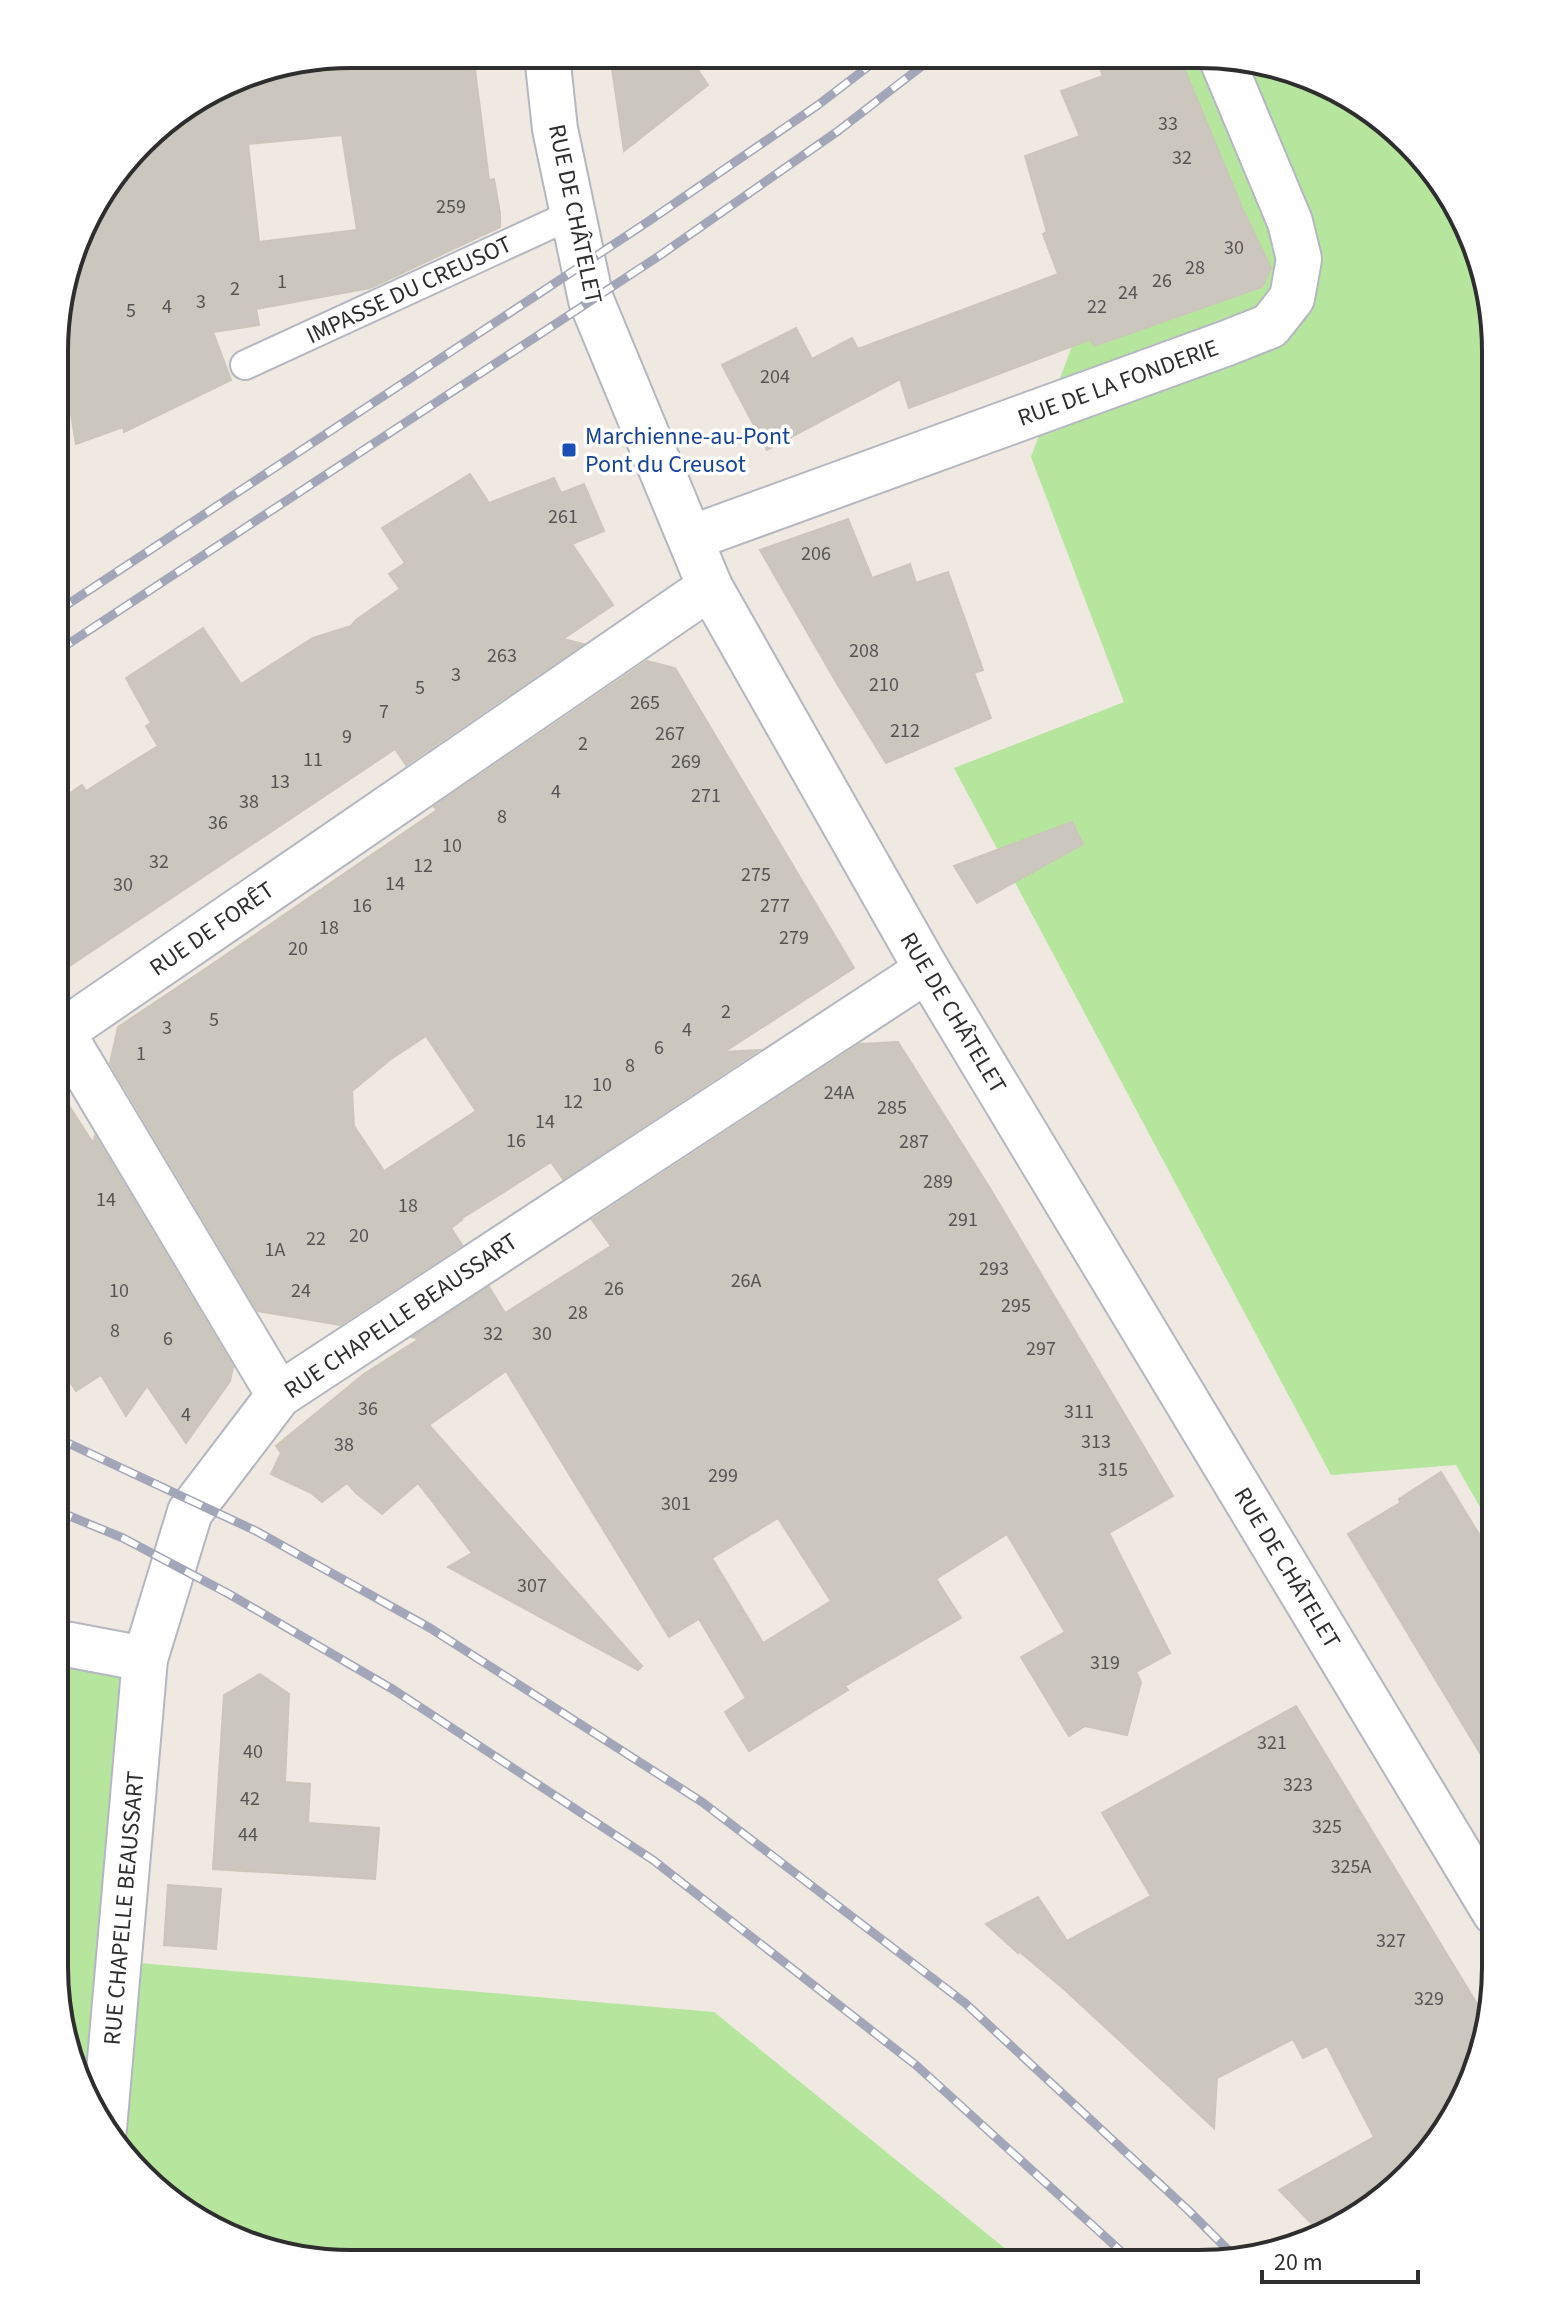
<svg xmlns="http://www.w3.org/2000/svg" width="1550" height="2318" font-family="'Source Sans 3',sans-serif">
	<style>
		.green { fill: #b6e59e }
		.building { fill: #cbc7bf; stroke: #cbc5ba; stroke-width: 2; fill-rule: evenodd }
		.lines { fill: none; stroke-linecap: round; stroke-linejoin: round }
		.lane-casing { stroke: #b4b7c1; stroke-width: 32 }
		.street-casing { stroke: #b4b7c1; stroke-width: 48 }
		.secondary-casing { stroke: #b4b7c1; stroke-width: 48 }
		.lane { stroke: #fff; stroke-width: 28 }
		.street { stroke: #fff; stroke-width: 44 }
		.secondary { stroke: #fff; stroke-width: 44 }
		.rail-casing { stroke: #a3a6b8; stroke-width: 9 }
		.rail { stroke: #fff; stroke-width: 6; stroke-dasharray: 18; stroke-linecap: butt }
		.transit-dot { fill: #1a4fb4; stroke: #fff; stroke-width: 3 }
		.labels { text-anchor: middle; dominant-baseline: central; stroke-width: 7; stroke-linejoin: round; paint-order: stroke }
		.number-label { font-size: 20px; fill: #555452 }
		.street-label { font-size: 24px; fill: #2e2e2e; stroke: #fff }
		.transit-label { font-size: 24px; fill: #164399; stroke: #fff; text-anchor: start }
		.rim { fill: none; stroke: #2e2e2e; stroke-width: 4 }
	</style>
	<rect width="100%" height="100%" fill="#efe9e1"/>
	<!-- green -->
	<g class="green">
		<polygon points="1179,56 1238,57 1380,115 1434,170 1473,237 1496,351 1496,1535 1456,1465 1331,1475 954,768 1124,702 1031,457"/>
		<polygon points="55,1648 145,1659 127,1962 714,2012 1023,2263 313,2262 238,2242 170,2203 116,2148 77,2081 54,1967"/>
	</g>
	<!-- building -->
	<g class="building">
		<path d="M 351,54 L 473,54 L 489,180 L 494,179 L 500,213 L 500,227 L 370,288 L 256,309 L 259,325 L 213,332 L 231,380 L 124,432 L 123,427 L 76,444 L 57,331 L 57,312 L 94,203 L 158,126 L 255,70 ZM 342,135 L 357,230 L 259,242 L 248,144 Z"/>
		<polygon points="610,55 688,55 708,85 624,151"/>
		<polygon points="1096,56 1179,56 1243,210 1271,268 1262,287 1094,346 1091,339 909,408 900,379 767,450 722,365 796,328 812,359 852,338 858,349 1058,274 1043,234 1047,232 1025,156 1080,136 1061,91 1103,76"/>
		<polygon points="470,474 489,503 554,478 561,493 584,484 604,531 572,544 613,605 563,639 583,644 406,765 395,749 56,975 56,803 82,785 86,791 158,746 146,726 151,723 126,678 203,628 241,684 313,638 351,626 356,620 400,589 389,574 405,563 382,528"/>
		<polygon points="848,519 872,578 910,564 916,583 948,572 983,670 974,673 991,718 886,763 836,682 760,550"/>
		<path d="M 647,661 L 675,668 L 854,968 L 724,1052 L 759,1050 L 563,1179 L 551,1162 L 461,1219 L 462,1220 L 451,1228 L 462,1245 L 340,1325 L 258,1311 L 110,1063 L 118,1027 L 208,967 L 437,810 L 434,807 ZM 426,1036 L 476,1111 L 384,1171 L 354,1126 L 352,1091 L 391,1059 Z"/>
		<polygon points="1072,822 1083,844 977,903 954,866"/>
		<path d="M 898,1042 L 991,1190 L 1173,1496 L 1109,1533 L 1170,1653 L 1136,1672 L 1141,1682 L 1127,1735 L 1085,1726 L 1069,1736 L 1021,1657 L 1065,1632 L 1007,1534 L 936,1579 L 961,1618 L 845,1686 L 848,1690 L 749,1751 L 725,1712 L 746,1698 L 699,1619 L 669,1637 L 506,1371 L 429,1425 L 642,1666 L 638,1670 L 448,1567 L 472,1553 L 418,1483 L 382,1514 L 356,1493 L 347,1483 L 322,1502 L 311,1493 L 271,1474 L 281,1453 L 276,1446 L 364,1374 L 419,1339 L 412,1337 L 489,1287 L 505,1313 L 611,1246 L 592,1220 L 860,1044 ZM 778,1518 L 831,1601 L 763,1643 L 712,1558 Z"/>
		<polygon points="55,1084 93,1143 95,1136 233,1367 230,1381 186,1443 147,1386 126,1416 101,1375 76,1391 55,1360"/>
		<polygon points="1441,1472 1496,1562 1495,1778 1348,1534 1400,1503 1399,1499"/>
		<polygon points="260,1674 289,1694 285,1782 310,1784 308,1823 379,1828 375,1879 213,1869 224,1695"/>
		<polygon points="1296,1706 1488,2022 1480,2063 1435,2148 1409,2173 1315,2227 1279,2190 1374,2137 1327,2046 1303,2058 1293,2039 1217,2078 1214,2128 1065,1990 1020,1952 1018,1953 986,1924 1038,1897 1067,1941 1151,1896 1102,1813"/>
		<polygon points="168,1885 221,1889 216,1949 164,1945"/>
	</g>
	<g class="lines">
		<!-- lane casing -->
		<g class="lane-casing">
			<polyline id="lane" points="245,365 573,214"/>
		</g>
		<!-- street casing -->
		<g class="street-casing">
			<g id="street">
				<polyline points="691,538 1227,343 1270,326 1292,298 1299,259 1290,222 1221,57"/>
				<polyline points="279,1395 62,1032 710,587"/>
				<polyline points="55,1642 145,1659"/>
				<polyline points="104,2129 145,1659 190,1512 279,1395 927,970"/>
			</g>
		</g>
		<!-- secondary casing -->
		<g class="secondary-casing">
			<polyline id="secondary" points="547,55 555,129 591,300 710,587 927,970 1495,1913"/>
		</g>
		<!-- lane -->
		<use href="#lane" class="lane"/>
		<!-- street -->
		<use href="#street" class="street"/>
		<!-- secondary -->
		<use href="#secondary" class="secondary"/>
		<!-- rail casing -->
		<g class="rail-casing">
			<g id="rail">
				<polyline points="56,612 646,223 818,105 882,56"/>
				<polyline points="56,652 662,254 838,131 935,56"/>
				<polyline points="55,1437 256,1531 430,1628 702,1802 965,2003 1188,2210 1235,2257"/>
				<polyline points="55,1510 123,1538 229,1594 394,1690 653,1860 917,2066 1135,2264"/>
			</g>
		</g>
		<!-- rail -->
		<use href="#rail" class="rail"/>
	</g>
	<!-- markers -->
	<rect class="transit-dot" x="561" y="442" width="16" height="16" rx="4"/>
	<g class="labels">
		<!-- number labels -->
		<g class="number-label">
			<text x="1168" y="124">33</text>
			<text x="1182" y="158">32</text>
			<text x="451" y="207">259</text>
			<text x="1234" y="248">30</text>
			<text x="1195" y="268">28</text>
			<text x="1162" y="281">26</text>
			<text x="282" y="282">1</text>
			<text x="235" y="289">2</text>
			<text x="1128" y="293">24</text>
			<text x="201" y="302">3</text>
			<text x="167" y="307">4</text>
			<text x="1097" y="307">22</text>
			<text x="131" y="311">5</text>
			<text x="775" y="377">204</text>
			<text x="563" y="517">261</text>
			<text x="816" y="554">206</text>
			<text x="864" y="651">208</text>
			<text x="502" y="656">263</text>
			<text x="456" y="675">3</text>
			<text x="884" y="685">210</text>
			<text x="420" y="688">5</text>
			<text x="645" y="703">265</text>
			<text x="384" y="712">7</text>
			<text x="905" y="731">212</text>
			<text x="670" y="734">267</text>
			<text x="347" y="737">9</text>
			<text x="583" y="744">2</text>
			<text x="313" y="760">11</text>
			<text x="686" y="762">269</text>
			<text x="280" y="782">13</text>
			<text x="556" y="792">4</text>
			<text x="706" y="796">271</text>
			<text x="249" y="802">38</text>
			<text x="502" y="817">8</text>
			<text x="218" y="823">36</text>
			<text x="452" y="846">10</text>
			<text x="159" y="862">32</text>
			<text x="423" y="866">12</text>
			<text x="756" y="875">275</text>
			<text x="395" y="884">14</text>
			<text x="123" y="885">30</text>
			<text x="362" y="906">16</text>
			<text x="775" y="906">277</text>
			<text x="329" y="928">18</text>
			<text x="794" y="938">279</text>
			<text x="298" y="949">20</text>
			<text x="726" y="1012">2</text>
			<text x="214" y="1020">5</text>
			<text x="167" y="1028">3</text>
			<text x="687" y="1030">4</text>
			<text x="659" y="1048">6</text>
			<text x="141" y="1054">1</text>
			<text x="630" y="1066">8</text>
			<text x="602" y="1085">10</text>
			<text x="839" y="1093">24A</text>
			<text x="573" y="1102">12</text>
			<text x="892" y="1108">285</text>
			<text x="545" y="1122">14</text>
			<text x="516" y="1141">16</text>
			<text x="914" y="1142">287</text>
			<text x="938" y="1182">289</text>
			<text x="106" y="1200">14</text>
			<text x="408" y="1206">18</text>
			<text x="963" y="1220">291</text>
			<text x="359" y="1236">20</text>
			<text x="316" y="1239">22</text>
			<text x="275" y="1250">1A</text>
			<text x="994" y="1269">293</text>
			<text x="746" y="1281">26A</text>
			<text x="614" y="1289">26</text>
			<text x="119" y="1291">10</text>
			<text x="301" y="1291">24</text>
			<text x="1016" y="1306">295</text>
			<text x="578" y="1313">28</text>
			<text x="115" y="1331">8</text>
			<text x="493" y="1334">32</text>
			<text x="542" y="1334">30</text>
			<text x="168" y="1339">6</text>
			<text x="1041" y="1349">297</text>
			<text x="368" y="1409">36</text>
			<text x="1079" y="1412">311</text>
			<text x="186" y="1415">4</text>
			<text x="1096" y="1442">313</text>
			<text x="344" y="1445">38</text>
			<text x="1113" y="1470">315</text>
			<text x="723" y="1476">299</text>
			<text x="676" y="1504">301</text>
			<text x="532" y="1586">307</text>
			<text x="1105" y="1663">319</text>
			<text x="1272" y="1743">321</text>
			<text x="253" y="1752">40</text>
			<text x="1298" y="1785">323</text>
			<text x="250" y="1799">42</text>
			<text x="1327" y="1827">325</text>
			<text x="248" y="1835">44</text>
			<text x="1351" y="1867">325A</text>
			<text x="1391" y="1941">327</text>
			<text x="1429" y="1999">329</text>
		</g>
		<!-- street labels -->
		<g class="street-label">
			<text transform="translate(575 214) rotate(78)">RUE DE CHÂTELET</text>
			<text transform="translate(409 290) rotate(-25)">IMPASSE DU CREUSOT</text>
			<text transform="translate(1118 383) rotate(-20)">RUE DE LA FONDERIE</text>
			<text transform="translate(212 929) rotate(-35)">RUE DE FORÊT</text>
			<text transform="translate(953 1013) rotate(59)">RUE DE CHÂTELET</text>
			<text transform="translate(401 1316) rotate(-34)">RUE CHAPELLE BEAUSSART</text>
			<text transform="translate(1287 1568) rotate(59)">RUE DE CHÂTELET</text>
			<text transform="translate(124 1908) rotate(-85)">RUE CHAPELLE BEAUSSART</text>
		</g>
		<!-- transit labels -->
		<g class="transit-label">
			<text x="585" y="436">Marchienne-au-Pont<tspan x="585" dy="28">Pont du Creusot</tspan></text>
		</g>
	</g>
	<!-- crop -->
	<path d="M0 0H1550V2318H0ZM351 68H1199A283 283 0 0 1 1482 351V1967A283 283 0 0 1 1199 2250H351A283 283 0 0 1 68 1967V351A283 283 0 0 1 351 68Z" fill="#fff" fill-rule="evenodd"/>
	<path class="rim" d="M351 68H1199A283 283 0 0 1 1482 351V1967A283 283 0 0 1 1199 2250H351A283 283 0 0 1 68 1967V351A283 283 0 0 1 351 68Z"/>
	<!-- scale -->
	<path d="M1262 2270v12h156v-12" fill="none" stroke="#2e2e2e" stroke-width="4"/>
	<text x="1274" y="2270" font-size="24" fill="#2e2e2e" stroke="#ffffff" stroke-width="6" paint-order="stroke">20 m</text>
</svg>
